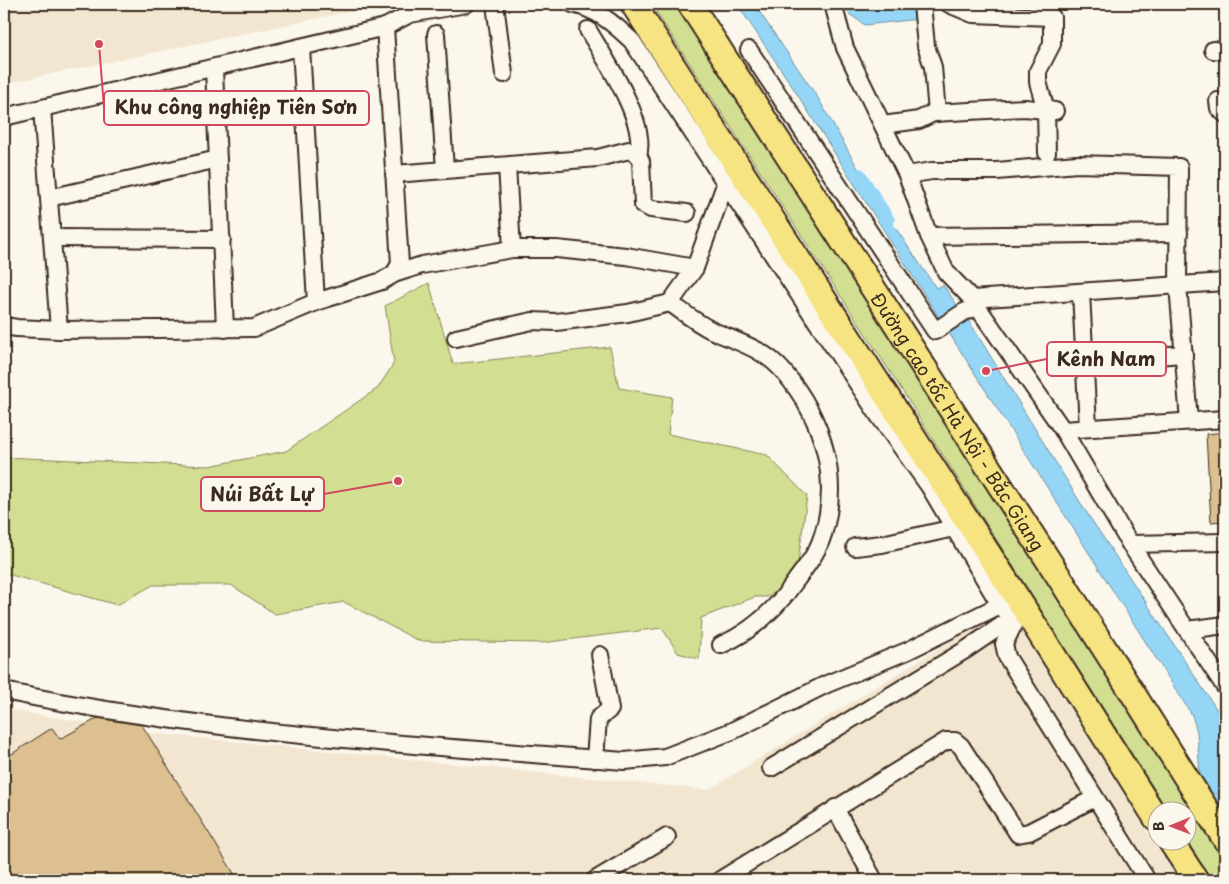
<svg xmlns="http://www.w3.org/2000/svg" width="1229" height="884" font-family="'Playpen Sans',sans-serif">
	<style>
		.built { fill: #f2e6d0 }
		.green { fill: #d2de91; stroke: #868458 }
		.water { fill: #95d6f7; stroke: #7191a0 }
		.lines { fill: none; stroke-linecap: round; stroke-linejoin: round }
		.canal { stroke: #95d6f7; stroke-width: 12 }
		.building { fill: #dcc090; stroke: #3b2a1e }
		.minor-casing { stroke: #3b2a1e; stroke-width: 20 }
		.highway-casing { stroke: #3b2a1e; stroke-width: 28 }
		.minor { stroke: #fbf7ec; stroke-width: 16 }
		.highway { stroke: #f6e381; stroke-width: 24 }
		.labels { text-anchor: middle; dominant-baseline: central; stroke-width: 4.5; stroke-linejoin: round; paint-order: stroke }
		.street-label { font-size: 18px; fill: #3b2a1e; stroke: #fbf7ec }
		.leader { fill: none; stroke: #d1495b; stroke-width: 2 }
		.callout-dot { fill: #d1495b; stroke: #fbf7ec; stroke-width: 2 }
		.callout { fill: #fbf7ec; stroke: #d1495b; stroke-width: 2 }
		.callout-label { font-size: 19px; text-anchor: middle; font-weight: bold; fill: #3b2a1e }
	</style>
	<rect width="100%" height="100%" fill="#fbf7ec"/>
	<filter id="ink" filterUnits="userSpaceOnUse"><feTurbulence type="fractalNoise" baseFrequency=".02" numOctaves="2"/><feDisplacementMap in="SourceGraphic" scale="10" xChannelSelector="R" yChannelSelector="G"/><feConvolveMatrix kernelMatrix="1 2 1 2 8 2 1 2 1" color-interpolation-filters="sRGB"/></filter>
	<g filter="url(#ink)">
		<!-- built -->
		<g class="built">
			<polygon points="4,4 385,4 4,84"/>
			<polygon points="1006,607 1178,880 4,880 4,709 151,733 708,790"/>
		</g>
		<!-- green -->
		<g class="green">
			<polygon points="651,4 675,4 962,447 1225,863 1225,880 1211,880 1187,841 1186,812 1168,811 898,384"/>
			<polygon points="429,283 453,364 610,347 619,388 672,397 668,434 767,455 807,496 796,578 768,597 755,597 701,618 699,659 678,653 662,628 541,643 419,641 344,602 275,614 231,585 153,585 117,605 4,573 4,457 209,466 286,451 378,388 394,363 385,306"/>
		</g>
		<!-- water -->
		<g class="water">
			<polygon points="737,4 754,4 818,98 872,193 936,288 943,285 972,326 1083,507 1225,722 1225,815 1200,776 1197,732 1192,715 790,83"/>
			<polygon points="842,4 917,4 919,19 865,25 845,11"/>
		</g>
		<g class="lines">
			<!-- canal -->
			<polyline class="canal" points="860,174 889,220"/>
		</g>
		<!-- building -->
		<g class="building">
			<polygon points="1225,432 1225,521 1211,522 1206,434"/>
			<polygon points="98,718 142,725 238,880 4,880 4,759 52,728 60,739"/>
		</g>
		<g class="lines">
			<!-- minor casing -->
			<g class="minor-casing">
				<g id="minor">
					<polyline points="495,4 504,74"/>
					<polyline points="833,4 845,48 907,175 929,236 946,272 972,299 1063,430 1130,544 1225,687"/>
					<polyline points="922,4 926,46 933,67 937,113"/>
					<polyline points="949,4 973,14 1052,17 1052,44 1038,71 1038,82 1046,110 1047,153"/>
					<polyline points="385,27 400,264 394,274"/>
					<path d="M 588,30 C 605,59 648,122 638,155"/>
					<polyline points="436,34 445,170"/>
					<polyline points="301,47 316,302"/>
					<polyline points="749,50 935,331 964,312 977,307"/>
					<polyline points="1213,50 1225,51"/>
					<polyline points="214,68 225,329"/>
					<polyline points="1218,101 1219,108 1225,114"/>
					<polyline points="42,108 59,330"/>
					<polyline points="4,117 385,27 410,14 466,4"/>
					<polyline points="883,125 919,120 933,113 1025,108 1055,111"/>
					<polyline points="507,166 512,249"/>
					<polyline points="394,174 598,158 629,150 638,155 641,161 643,205 651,209 687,213"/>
					<polyline points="907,175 932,171 997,171 1077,164 1179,167 1178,285 1189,421"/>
					<polyline points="49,198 218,159"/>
					<polyline points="929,236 1179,233"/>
					<polyline points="53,238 222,239"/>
					<polyline points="1081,292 1088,428"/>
					<polyline points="972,299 1225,282"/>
					<path d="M 670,303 C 683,312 697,323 711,330 C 737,342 763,348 783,371 C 824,419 843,483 820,543 C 815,556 805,568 797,579 C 778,607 753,631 721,645"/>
					<polyline points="4,326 17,328 59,330 254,328 316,302 382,281 394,274 422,265 512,249 556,249 626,256 695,268"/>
					<polyline points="456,338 532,321 556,322 628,313 670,303 695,268 726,182"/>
					<polyline points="1085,361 1184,354"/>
					<polyline points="1063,430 1225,419"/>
					<polyline points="1130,544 1225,542"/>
					<polyline points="855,547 882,544 954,528"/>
					<polyline points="1000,605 1008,613 1013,626 1004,644 1007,657 1147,880"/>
					<polyline points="1187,630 1225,625"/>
					<path d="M 4,691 C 208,734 418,745 625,761 L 665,757 L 732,731 L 827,684 L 907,651 L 1000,605 L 929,486 L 879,416 L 632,41 C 613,23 597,9 572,4"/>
					<polyline points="595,759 598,719 610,709 600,655"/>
					<polyline points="771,768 967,649 1011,619"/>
					<polyline points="835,808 874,880"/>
					<polyline points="595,880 667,837"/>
					<polyline points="720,880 946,741 955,741 961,746 1018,834 1029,832 1095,798"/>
				</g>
			</g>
			<!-- highway casing -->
			<g class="highway-casing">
				<g id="highway">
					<polyline points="633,4 1023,607 1156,818"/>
					<path id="s1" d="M 690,4 L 1061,580 L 1225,839"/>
					<polyline points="1171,842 1196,880"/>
				</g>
			</g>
			<!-- minor -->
			<use href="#minor" class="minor"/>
			<!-- highway -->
			<use href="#highway" class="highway"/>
		</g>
	</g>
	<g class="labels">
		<!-- street labels -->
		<g class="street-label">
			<text stroke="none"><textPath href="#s1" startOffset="496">Đường cao tốc Hà Nội - Bắc Giang</textPath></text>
		</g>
	</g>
	<!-- callouts -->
	<path class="leader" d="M99 44L104 108M986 371L1047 359M398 481L324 494"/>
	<g class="callout-dot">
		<circle cx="99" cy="44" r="5"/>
		<circle cx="986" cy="371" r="5"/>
		<circle cx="398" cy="481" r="5"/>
	</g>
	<g class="callout">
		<rect x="104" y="91" width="265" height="34" rx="5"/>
		<rect x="1047" y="342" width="119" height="34" rx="5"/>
		<rect x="201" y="477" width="123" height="34" rx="5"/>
	</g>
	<g class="callout-label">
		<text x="236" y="114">Khu công nghiệp Tiên Sơn</text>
		<text x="1106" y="366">Kênh Nam</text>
		<text x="262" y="501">Núi Bất Lự</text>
	</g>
	<!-- margin -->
	<rect width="1229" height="884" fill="none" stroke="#fbf7ec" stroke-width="20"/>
	<rect x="10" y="10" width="1209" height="864" fill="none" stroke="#3b2a1e" stroke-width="2" filter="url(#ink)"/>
	<!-- north arrow -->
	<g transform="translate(1172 826) rotate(269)"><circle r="24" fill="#fbf7ec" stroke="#aea59a"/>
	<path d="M0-4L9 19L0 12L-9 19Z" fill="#d1495b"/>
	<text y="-8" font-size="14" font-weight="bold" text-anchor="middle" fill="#3b2a1e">B</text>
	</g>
</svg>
